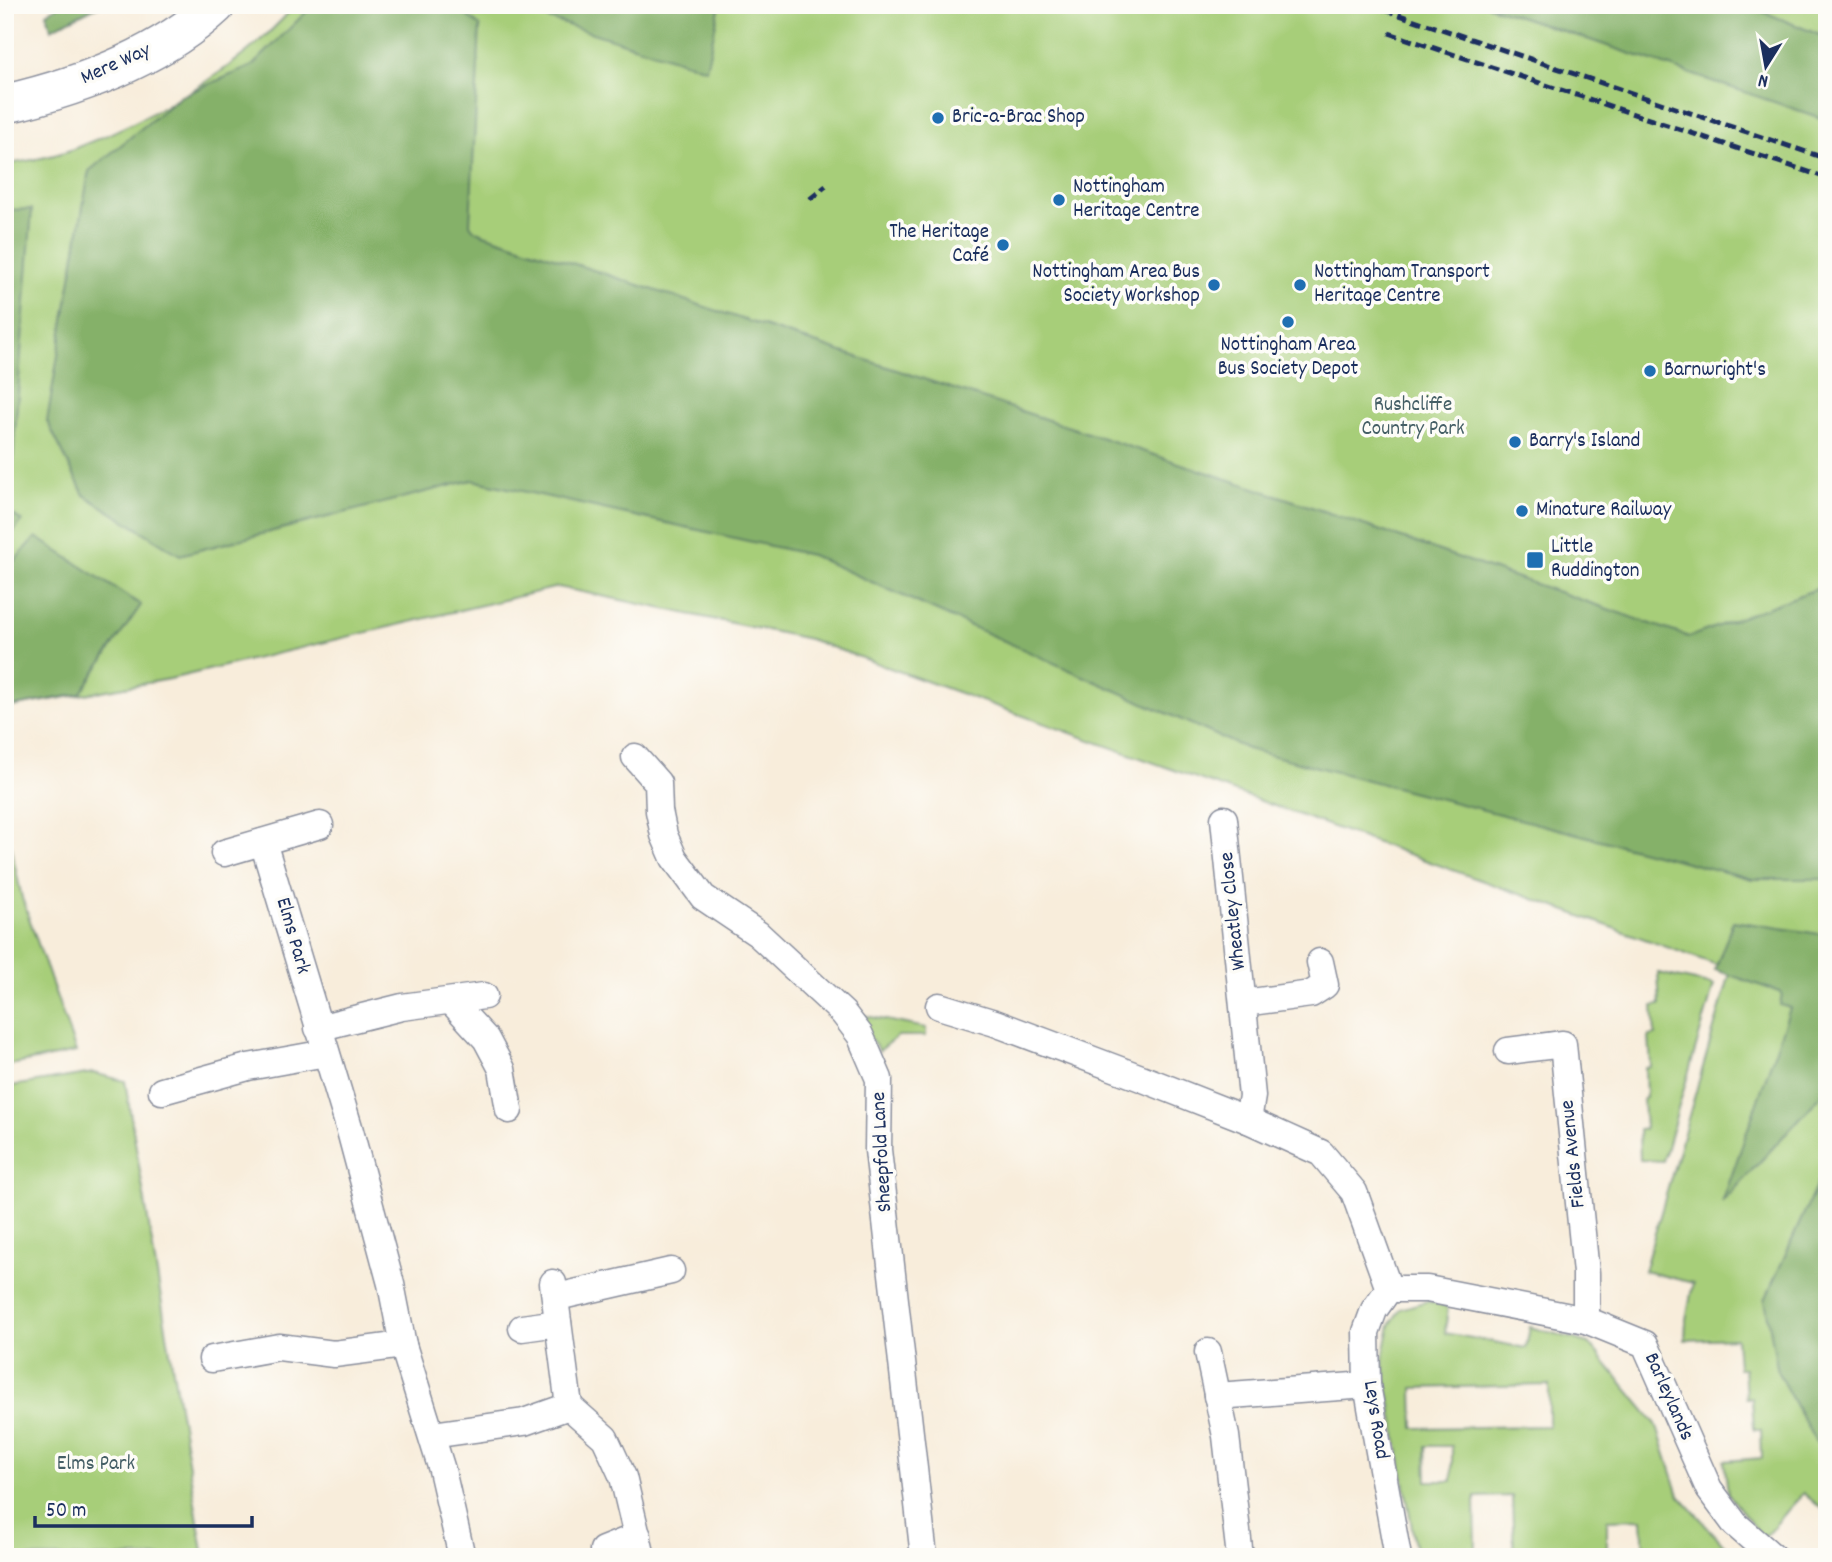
<svg xmlns="http://www.w3.org/2000/svg" width="1832" height="1562" font-family="Dekko,sans-serif">
	<style>
		.green { fill: #a7ce79; stroke: #617e6c; stroke-width: 2; fill-rule: evenodd }
		.forest { fill: #85b169; stroke: #507064; stroke-width: 2 }
		.lines { fill: none; stroke-linecap: round; stroke-linejoin: round }
		.street-casing { stroke: #8a8e9c; stroke-width: 29 }
		.secondary-casing { stroke: #8a8e9c; stroke-width: 41 }
		.street { stroke: #fff; stroke-width: 26 }
		.secondary { stroke: #fff; stroke-width: 38 }
		.rail { stroke: #1b2f5e; stroke-width: 5; stroke-dasharray: 10 5; stroke-linecap: butt }
		.poi-dot { fill: #1f6fb2; stroke: #fdfcf7; stroke-width: 2.5 }
		.labels { text-anchor: middle; dominant-baseline: central; stroke-width: 7; stroke-linejoin: round; paint-order: stroke }
		.street-label { font-size: 21px; fill: #1b2f5e; stroke: #fdfcf7 }
		.poi-label { font-size: 21px; fill: #1b2f5e; stroke: #fdfcf7; text-anchor: start }
		.park-label { font-size: 21px; fill: #455f66; stroke: #fdfcf7 }
	</style>
	<rect width="100%" height="100%" fill="#fdfcf7"/>
	<filter id="ink" filterUnits="userSpaceOnUse"><feTurbulence type="fractalNoise" baseFrequency=".0143" numOctaves="2"/><feDisplacementMap in="SourceGraphic" scale="14" xChannelSelector="R" yChannelSelector="G"/><feConvolveMatrix kernelMatrix="1 2 1 2 8 2 1 2 1" color-interpolation-filters="sRGB"/></filter>
	<filter id="wash" filterUnits="userSpaceOnUse"><feTurbulence type="fractalNoise" baseFrequency=".00686" numOctaves="4" result="noise"/><feDisplacementMap in="SourceGraphic" scale="28" xChannelSelector="R" yChannelSelector="G"/><feGaussianBlur stdDeviation="1.57" result="paint"/><feColorMatrix in="noise" values="0 0 0 0 0 0 0 0 0 0 0 0 0 0 0 0 0 1.4 0 .05"/><feComposite in="paint" operator="in"/></filter>
	<g filter="url(#wash)">
		<rect width="100%" height="100%" fill="#f8eddb"/>
		<!-- green -->
		<g class="green">
			<path d="M 295,5 L 1827,5 L 1827,1513 L 1803,1493 L 1763,1539 L 1728,1493 L 1724,1461 L 1762,1458 L 1761,1430 L 1754,1430 L 1752,1398 L 1746,1398 L 1744,1368 L 1738,1368 L 1736,1338 L 1685,1340 L 1686,1319 L 1693,1283 L 1644,1271 L 1731,970 L 809,639 L 558,587 L 170,679 L 5,708 L 5,165 C 27,160 52,158 73,149 C 149,120 243,68 295,5 Z"/>
			<polygon points="5,820 22,898 76,1052 5,1066"/>
			<polygon points="1658,973 1714,985 1663,1161 1640,1160 1639,1130 1645,1129 1643,1099 1646,1098 1645,1068 1651,1067 1649,1036 1655,1035 1653,1006 1660,1005"/>
			<polygon points="861,1015 926,1028 926,1036 898,1036 879,1051 860,1023"/>
			<polygon points="93,1073 125,1081 204,1557 5,1557 5,1087"/>
			<path d="M 1427,1301 L 1448,1307 L 1445,1333 L 1526,1348 L 1530,1327 L 1589,1343 L 1656,1424 L 1679,1495 L 1735,1557 L 1644,1557 L 1642,1519 L 1607,1520 L 1607,1557 L 1514,1557 L 1512,1496 L 1475,1497 L 1476,1557 L 1417,1557 L 1383,1359 L 1390,1325 L 1400,1309 ZM 1549,1385 L 1549,1426 L 1414,1428 L 1413,1388 ZM 1426,1446 L 1452,1446 L 1452,1481 L 1427,1481 Z"/>
		</g>
		<!-- forest -->
		<g class="forest">
			<polygon points="60,5 100,5 51,29 47,13"/>
			<polygon points="313,5 454,5 480,26 470,224 474,230 481,233 1297,502 1689,637 1827,585 1827,879 1752,879 1247,749 811,555 472,480 180,555 84,495 47,421 89,171 181,96 252,66"/>
			<polygon points="533,5 720,5 706,69 545,18"/>
			<polygon points="1486,5 1747,5 1827,38 1827,120"/>
			<polygon points="32,209 9,512 22,521 5,543 5,210"/>
			<polygon points="36,537 141,605 80,694 5,708 5,571"/>
			<polygon points="1733,921 1827,935 1827,1089 1722,1203 1790,1008 1780,1005 1782,993 1715,970"/>
			<polygon points="1827,1162 1827,1449 1815,1441 1778,1373 1765,1300"/>
		</g>
	</g>
	<g filter="url(#ink)">
		<g class="lines">
			<!-- street casing -->
			<g class="street-casing">
				<g id="street">
					<polyline points="635,757 658,783 659,811 664,835 674,858 703,897 758,934 843,1013 860,1035 879,1079 878,1150 924,1557"/>
					<polyline points="1224,819 1252,1096 1248,1120"/>
					<polyline points="263,842 349,1127 391,1284 403,1345 442,1470 462,1557"/>
					<polyline points="224,853 320,825"/>
					<polyline points="451,1001 486,1039 502,1069 509,1110"/>
					<polyline points="1244,1003 1311,994 1325,985 1320,962"/>
					<polyline points="939,1006 995,1023 1141,1078 1248,1120 1321,1153 1354,1192 1389,1289"/>
					<polyline points="318,1028 402,1007 484,996"/>
					<polyline points="1508,1051 1563,1044 1586,1273 1586,1320"/>
					<polyline points="162,1091 248,1067 326,1053"/>
					<polyline points="1389,1289 1427,1289 1586,1320 1645,1344 1709,1489 1735,1524 1773,1557"/>
					<polyline points="1389,1289 1374,1310 1366,1332 1367,1385 1398,1557"/>
					<polyline points="557,1297 671,1271"/>
					<polyline points="522,1328 558,1323"/>
					<polyline points="1208,1352 1226,1436 1240,1557"/>
					<polyline points="212,1359 279,1347 334,1354 403,1345"/>
					<polyline points="1217,1396 1367,1385"/>
					<polyline points="569,1406 605,1438 623,1477 642,1557"/>
					<polyline points="432,1435 524,1422 569,1406 553,1283"/>
					<polyline points="603,1550 638,1536"/>
				</g>
			</g>
			<!-- secondary casing -->
			<g class="secondary-casing">
				<path id="secondary" d="M 5,104 C 78,87 160,57 216,5"/>
			</g>
			<!-- street -->
			<use href="#street" class="street"/>
			<!-- secondary -->
			<use href="#secondary" class="secondary"/>
			<!-- rail -->
			<g class="rail">
				<polyline points="1370,5 1827,159"/>
				<polyline points="1389,33 1827,178"/>
				<polyline points="810,199 826,186"/>
			</g>
		</g>
	</g>
	<!-- markers -->
	<g class="poi-dot">
		<circle cx="938" cy="118" r="7"/>
		<circle cx="1059" cy="200" r="7"/>
		<circle cx="1003" cy="245" r="7"/>
		<circle cx="1214" cy="285" r="7"/>
		<circle cx="1300" cy="285" r="7"/>
		<circle cx="1288" cy="322" r="7"/>
		<circle cx="1650" cy="371" r="7"/>
		<circle cx="1515" cy="442" r="7"/>
		<circle cx="1522" cy="511" r="7"/>
		<rect x="1526" y="551" width="18" height="18" rx="3.5"/>
	</g>
	<g class="labels">
		<!-- street labels -->
		<g class="street-label">
			<text transform="translate(116 65) rotate(-24)">Mere Way</text>
			<text transform="translate(1234 911) rotate(-96)">Wheatley Close</text>
			<text transform="translate(292 936) rotate(74)">Elms Park</text>
			<text transform="translate(883 1152) rotate(-93)">Sheepfold Lane</text>
			<text transform="translate(1574 1154) rotate(-96)">Fields Avenue</text>
			<text transform="translate(1668 1397) rotate(66)">Barleylands</text>
			<text transform="translate(1375 1420) rotate(81)">Leys Road</text>
		</g>
		<!-- poi labels -->
		<g class="poi-label">
			<text x="952" y="118">Bric-a-Brac Shop</text>
			<text x="1073" y="188">Nottingham<tspan x="1073" dy="24">Heritage Centre</tspan></text>
			<text x="989" y="233" text-anchor="end">The Heritage<tspan x="989" dy="24">Café</tspan></text>
			<text x="1200" y="273" text-anchor="end">Nottingham Area Bus<tspan x="1200" dy="24">Society Workshop</tspan></text>
			<text x="1314" y="273">Nottingham Transport<tspan x="1314" dy="24">Heritage Centre</tspan></text>
			<text x="1288" y="346" text-anchor="middle">Nottingham Area<tspan x="1288" dy="24">Bus Society Depot</tspan></text>
			<text x="1664" y="371">Barnwright's</text>
			<text x="1529" y="442">Barry's Island</text>
			<text x="1536" y="511">Minature Railway</text>
			<text x="1551" y="548">Little<tspan x="1551" dy="24">Ruddington</tspan></text>
		</g>
		<!-- park labels -->
		<g class="park-label">
			<text x="1413" y="406">Rushcliffe<tspan x="1413" dy="24">Country Park</tspan></text>
			<text x="96" y="1465">Elms Park</text>
		</g>
	</g>
	<!-- margin -->
	<rect width="1832" height="1562" fill="none" stroke="#fdfcf7" stroke-width="28"/>
	<!-- north arrow -->
	<g transform="translate(1766 66) rotate(191)" stroke="#fdfcf7" stroke-width="5" paint-order="stroke">
	<path d="M0-5L12 26L0 18L-12 26Z" fill="#1b2f5e"/>
	<text y="-10" font-size="19" font-weight="bold" text-anchor="middle" fill="#1b2f5e">N</text>
	</g>
	<!-- scale -->
	<path d="M35 1516v10h217v-10" fill="none" stroke="#1b2f5e" stroke-width="3.5"/>
	<text x="46" y="1516" font-size="21" fill="#1b2f5e" stroke="#fdfcf7" stroke-width="5" paint-order="stroke">50 m</text>
</svg>
